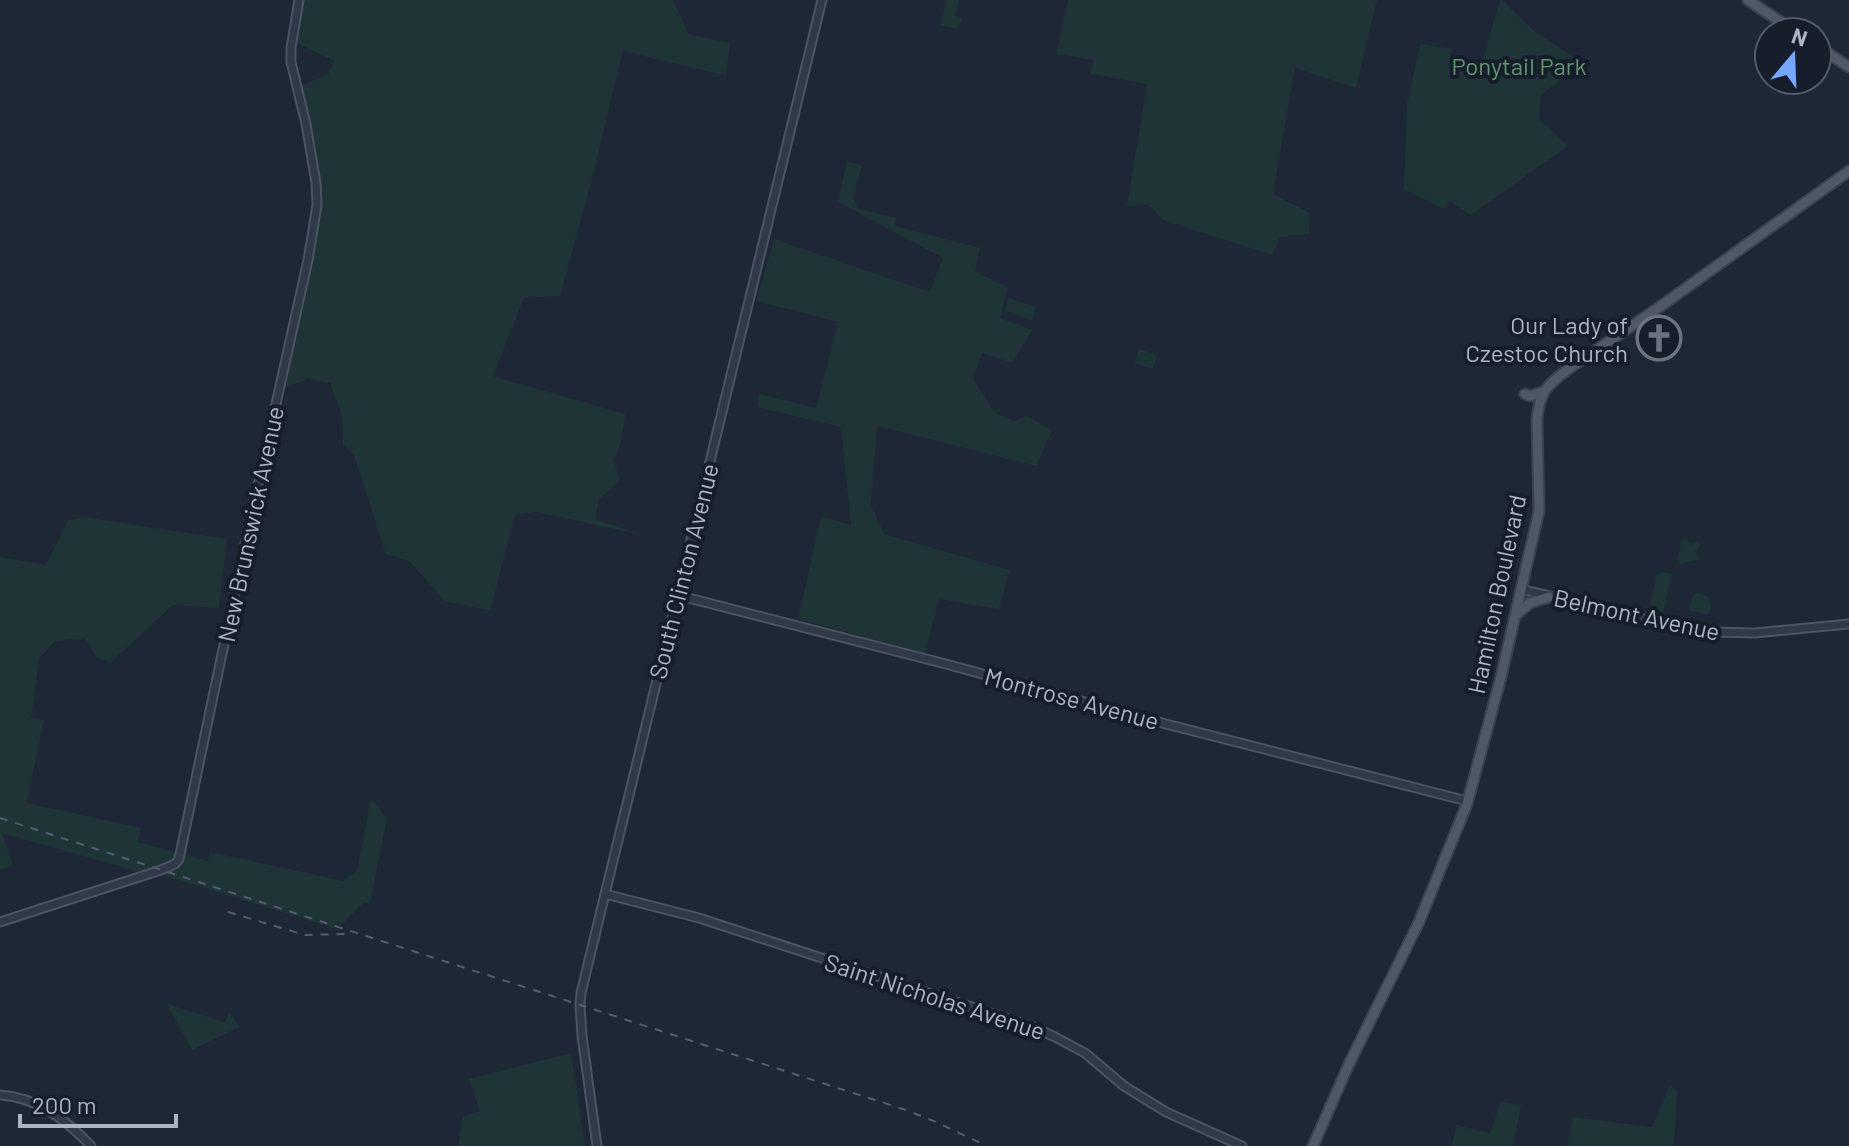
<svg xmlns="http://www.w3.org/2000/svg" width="1849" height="1146" font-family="Barlow,sans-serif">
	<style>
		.green { fill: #1f3437 }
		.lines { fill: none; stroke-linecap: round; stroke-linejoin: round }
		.minor-casing { stroke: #4b5462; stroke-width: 11 }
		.major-casing { stroke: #3a4250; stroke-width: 13 }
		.minor { stroke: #303947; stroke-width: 7 }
		.major { stroke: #4e5867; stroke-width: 9 }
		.rail { stroke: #525d6f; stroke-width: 2; stroke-dasharray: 8 8; stroke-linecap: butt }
		.labels { text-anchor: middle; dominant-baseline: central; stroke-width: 8; stroke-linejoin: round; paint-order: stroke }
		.park-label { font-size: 24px; fill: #60966e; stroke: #161e2b }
		.poi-label { font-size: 24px; fill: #aab4c5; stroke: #161e2b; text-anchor: end }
		.street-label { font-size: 24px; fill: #aab4c5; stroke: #161e2b }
	</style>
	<rect width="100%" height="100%" fill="#1d2736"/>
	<!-- green -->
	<g class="green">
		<polygon points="300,0 673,0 689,34 730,43 726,76 623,51 592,179 560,296 524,298 493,376 625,414 622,440 614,460 620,481 599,499 595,519 642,535 536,512 515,515 490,611 445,601 409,561 386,554 354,455 343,445 342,416 330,383 308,379 283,389 319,191 296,88 328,74 335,61 292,41"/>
		<polygon points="946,0 959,0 955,15 962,18 958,29 941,25"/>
		<polygon points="1068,0 1377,0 1356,88 1295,68 1273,194 1310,213 1309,234 1280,237 1272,255 1163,220 1149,205 1127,206 1147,84 1090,74 1093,60 1056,54"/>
		<polygon points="1500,0 1502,0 1535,32 1583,63 1541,95 1539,119 1568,146 1471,215 1450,201 1444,209 1404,189 1407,104 1420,44 1453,49 1450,59 1455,63 1479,72"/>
		<polygon points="847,161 862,165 853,198 860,209 896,218 895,226 980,248 975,271 1008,288 1000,318 1032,330 1012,363 982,353 973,379 995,413 1014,421 1027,415 1052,431 1036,466 877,426 871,504 884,534 1010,570 999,609 939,599 925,653 798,619 821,516 851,525 841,427 757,407 759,394 816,408 838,322 756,301 774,239 930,292 943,258 838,202"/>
		<polygon points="1009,298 1036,307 1032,320 1005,311"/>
		<polygon points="1139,349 1157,355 1153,369 1134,363"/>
		<polygon points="85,517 227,539 219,608 173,605 110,663 96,657 85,638 55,641 39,659 31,718 44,720 27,803 141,828 138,842 208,861 210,852 344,881 357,870 371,799 387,818 370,904 364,902 337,929 162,875 132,870 2,833 13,865 0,870 0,557 46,565 68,520"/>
		<polygon points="1683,539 1688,541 1691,545 1697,541 1701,546 1695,551 1698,558 1697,560 1679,564 1677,559"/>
		<polygon points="1662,572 1672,574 1663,612 1649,609 1657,573 1661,574"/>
		<polygon points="1694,593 1699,593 1708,597 1711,607 1708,615 1689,610"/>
		<polygon points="167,1004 225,1022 229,1013 240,1027 192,1050"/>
		<polygon points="571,1053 585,1146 458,1146 463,1117 480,1111 469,1079"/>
		<polygon points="1670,1085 1677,1090 1674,1146 1567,1146 1573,1117 1652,1127"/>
		<polygon points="1501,1101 1521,1105 1513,1146 1452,1146 1456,1125 1490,1133"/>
	</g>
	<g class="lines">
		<!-- minor casing -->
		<g class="minor-casing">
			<g id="minor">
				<polyline points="1521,589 1648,620 1712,632 1755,633 1849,624"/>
				<polyline points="677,595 942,663 1166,724 1467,801"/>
				<polyline points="605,894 699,918 1033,1027 1055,1037 1085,1053 1124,1086 1166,1112 1242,1146"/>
				<polyline points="0,922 161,870 175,864 179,859 248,530 308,260 317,205 316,183 306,124 291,62 291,48 299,0"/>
				<path d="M 0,1095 C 37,1097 66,1120 91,1146"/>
				<polyline points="597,1146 582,1036 580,1005 581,993 822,0"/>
			</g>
		</g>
		<!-- major casing -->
		<g class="major-casing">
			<g id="major">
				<polyline points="1748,0 1796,32"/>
				<polyline points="1817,46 1849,67"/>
				<polyline points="1525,394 1530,396 1543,392"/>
				<polyline points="1517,614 1530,603 1549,597"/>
				<path d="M 1313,1146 L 1349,1064 L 1419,922 L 1467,804 L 1501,677 L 1539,511 L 1537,420 C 1539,393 1546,386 1567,370 L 1661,306 L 1849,171"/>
			</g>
		</g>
		<!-- minor -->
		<use href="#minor" class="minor"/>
		<!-- major -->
		<use href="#major" class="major"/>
		<!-- rail -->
		<g class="rail">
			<polyline points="0,818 906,1110 936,1122 987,1146"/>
			<polyline points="228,912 305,935 345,934"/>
		</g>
	</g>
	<!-- icons -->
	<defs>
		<g id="church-ring" transform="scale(2.3)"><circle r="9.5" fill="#161e2b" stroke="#6b7280" stroke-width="1.5"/><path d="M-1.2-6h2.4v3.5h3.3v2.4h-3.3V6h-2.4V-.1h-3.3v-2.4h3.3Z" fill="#6b7280"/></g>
	</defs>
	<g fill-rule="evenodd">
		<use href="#church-ring" x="1659" y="338"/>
	</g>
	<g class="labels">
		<!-- park labels -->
		<g class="park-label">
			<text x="1519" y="65">Ponytail Park</text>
		</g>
		<!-- poi labels -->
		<g class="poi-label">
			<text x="1628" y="324">Our Lady of<tspan x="1628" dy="28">Czestoc Church</tspan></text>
		</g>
		<!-- street labels -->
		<g class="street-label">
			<text transform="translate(250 524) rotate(-78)">New Brunswick Avenue</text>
			<text transform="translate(683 571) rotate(-76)">South Clinton Avenue</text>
			<text transform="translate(1496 594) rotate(-78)">Hamilton Boulevard</text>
			<text transform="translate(1637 614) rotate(12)">Belmont Avenue</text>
			<text transform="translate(1072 698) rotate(15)">Montrose Avenue</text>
			<text transform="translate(935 996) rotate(18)">Saint Nicholas Avenue</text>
		</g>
	</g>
	<!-- north arrow -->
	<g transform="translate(1793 56) rotate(19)"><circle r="38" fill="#161e2b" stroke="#515a69" stroke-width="2"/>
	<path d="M0-6L14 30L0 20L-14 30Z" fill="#74a7ff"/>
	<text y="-12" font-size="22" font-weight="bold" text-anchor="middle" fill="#aab4c5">N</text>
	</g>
	<!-- scale -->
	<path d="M20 1114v12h156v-12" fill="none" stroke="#aab4c5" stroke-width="4"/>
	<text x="32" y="1114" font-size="24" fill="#aab4c5" stroke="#161e2b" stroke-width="6" paint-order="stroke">200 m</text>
</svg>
